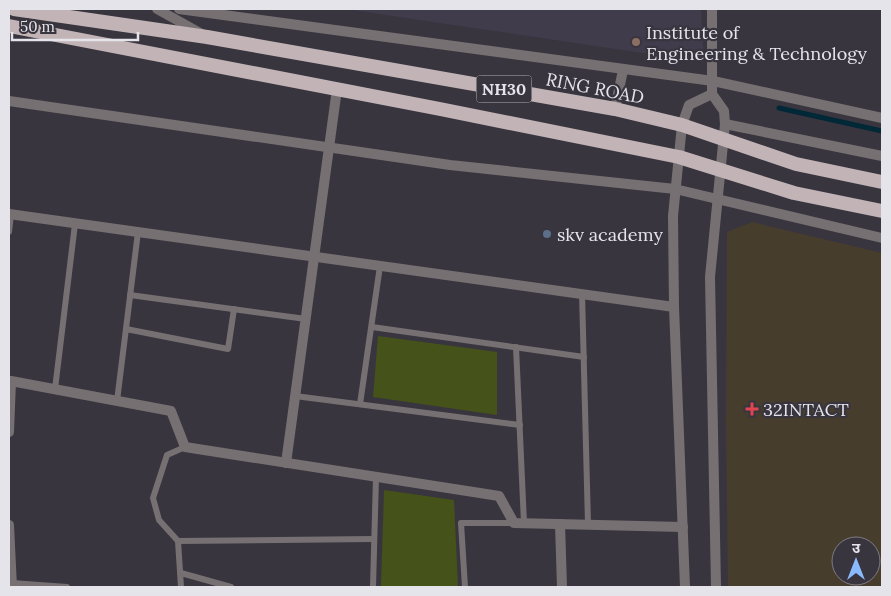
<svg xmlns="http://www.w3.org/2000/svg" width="891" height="596" font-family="Lora,'Noto Sans Devanagari',serif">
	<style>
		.commercial { fill: #473d2d; fill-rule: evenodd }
		.built { fill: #413c4c }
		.green { fill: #455219 }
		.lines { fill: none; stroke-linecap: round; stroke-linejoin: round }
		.stream { stroke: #012837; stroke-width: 5 }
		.service { stroke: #777072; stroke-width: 6 }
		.minor { stroke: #777072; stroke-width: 10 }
		.tertiary { stroke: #777072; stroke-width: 10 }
		.trunk { stroke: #c2b4b6; stroke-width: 14 }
		.education-dot { fill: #8d6e63; stroke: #38353f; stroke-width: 2 }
		.service-dot { fill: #5c6f8a; stroke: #38353f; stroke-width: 2 }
		.health-dot { fill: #e0444e; stroke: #38353f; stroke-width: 2 }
		.labels { text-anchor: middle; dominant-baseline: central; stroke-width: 4.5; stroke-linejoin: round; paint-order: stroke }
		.shield { fill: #38353f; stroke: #b2b0b7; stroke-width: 1 }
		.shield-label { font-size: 16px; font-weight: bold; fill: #e6e4eb }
		.poi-label { font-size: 18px; fill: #e6e4eb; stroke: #38353f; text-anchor: start }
		.street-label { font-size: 18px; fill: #e6e4eb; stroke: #38353f }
	</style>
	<rect width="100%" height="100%" fill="#38353f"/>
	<!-- commercial -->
	<path class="commercial" d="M 752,222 L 882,253 L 882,587 L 728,587 L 726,423 L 727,232 ZM 841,546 L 871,546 L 871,576 L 841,576 Z"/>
	<!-- built -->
	<polygon class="built" points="346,9 701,9 704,62 433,22"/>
	<!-- green -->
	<g class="green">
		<polygon points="378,336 497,352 497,415 373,397"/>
		<polygon points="384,490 454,500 458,587 381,587"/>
	</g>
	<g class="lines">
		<!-- stream -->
		<polyline class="stream" points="779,108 882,131"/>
		<!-- service -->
		<g class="service">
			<polyline points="9,232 11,215"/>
			<polyline points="582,293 588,524"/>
			<polyline points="130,295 306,319"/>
			<polyline points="372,327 584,357"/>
			<polyline points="126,329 228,349 234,309"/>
			<polyline points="516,347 524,523"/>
			<polyline points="55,389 75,224"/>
			<polyline points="295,396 520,425"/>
			<polyline points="117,401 138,232"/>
			<polyline points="360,404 380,266"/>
			<polyline points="185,447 167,455 153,498 159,520 178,541 374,539"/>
			<polyline points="178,541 181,587"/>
			<polyline points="181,573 231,587"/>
			<polyline points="12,583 67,587"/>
			<polyline points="373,587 376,477"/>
			<polyline points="465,587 461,523 514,523"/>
		</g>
		<!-- minor -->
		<g class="minor">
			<polyline points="157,9 202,34"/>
			<polyline points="179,9 713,81 882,118"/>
			<polyline points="9,101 450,165 675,189"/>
			<polyline points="615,109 623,70"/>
			<polyline points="9,214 674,307"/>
			<polyline points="9,432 11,381 171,411 185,447 499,496 514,523 683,527"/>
			<polyline points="286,463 337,89"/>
			<polyline points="560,524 562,587"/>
			<polyline points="9,525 12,587"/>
		</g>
		<!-- tertiary -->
		<g class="tertiary">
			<polyline points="712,9 712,94 724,111 725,124 710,277 716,587"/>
			<polyline points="725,124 882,156"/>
			<polyline points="675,189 882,238"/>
			<polyline points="685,587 674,307 673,216 682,125 689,105 712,94"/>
		</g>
		<!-- trunk -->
		<g class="trunk">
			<polyline points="14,9 207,37 615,109 682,125 796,164 882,182"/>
			<polyline points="9,26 440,109 679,157 794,193 882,211"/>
		</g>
	</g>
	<!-- markers -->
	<circle class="education-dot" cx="636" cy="42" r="5"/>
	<circle class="service-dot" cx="547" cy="234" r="5"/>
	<path class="health-dot" d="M749.5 401.5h5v5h5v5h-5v5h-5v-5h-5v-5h5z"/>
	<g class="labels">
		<!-- shield labels -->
		<rect class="shield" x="476.5" y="75.5" width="55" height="27" rx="4"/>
		<g class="shield-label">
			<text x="504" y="89">NH30</text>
		</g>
		<!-- poi labels -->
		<g class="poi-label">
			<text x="646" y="32">Institute of<tspan x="646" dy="21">Engineering &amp; Technology</tspan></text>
			<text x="557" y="234">skv academy</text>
			<text x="763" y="409">32INTACT</text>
		</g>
		<!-- street labels -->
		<g class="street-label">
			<text transform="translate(595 88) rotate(11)">RING ROAD</text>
		</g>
	</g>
	<!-- border -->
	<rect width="891" height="596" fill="none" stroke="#e6e4eb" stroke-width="20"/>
	<!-- north arrow -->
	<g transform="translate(856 561)"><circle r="24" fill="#38353f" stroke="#7e7b84"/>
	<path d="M0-4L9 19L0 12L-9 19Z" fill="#88bafc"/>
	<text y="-8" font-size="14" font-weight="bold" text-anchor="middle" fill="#e6e4eb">उ</text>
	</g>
	<!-- scale -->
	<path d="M12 32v8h126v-8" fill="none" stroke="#e6e4eb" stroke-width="2.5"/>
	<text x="20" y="32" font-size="15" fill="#e6e4eb" stroke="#38353f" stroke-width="4" paint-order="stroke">50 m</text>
</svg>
